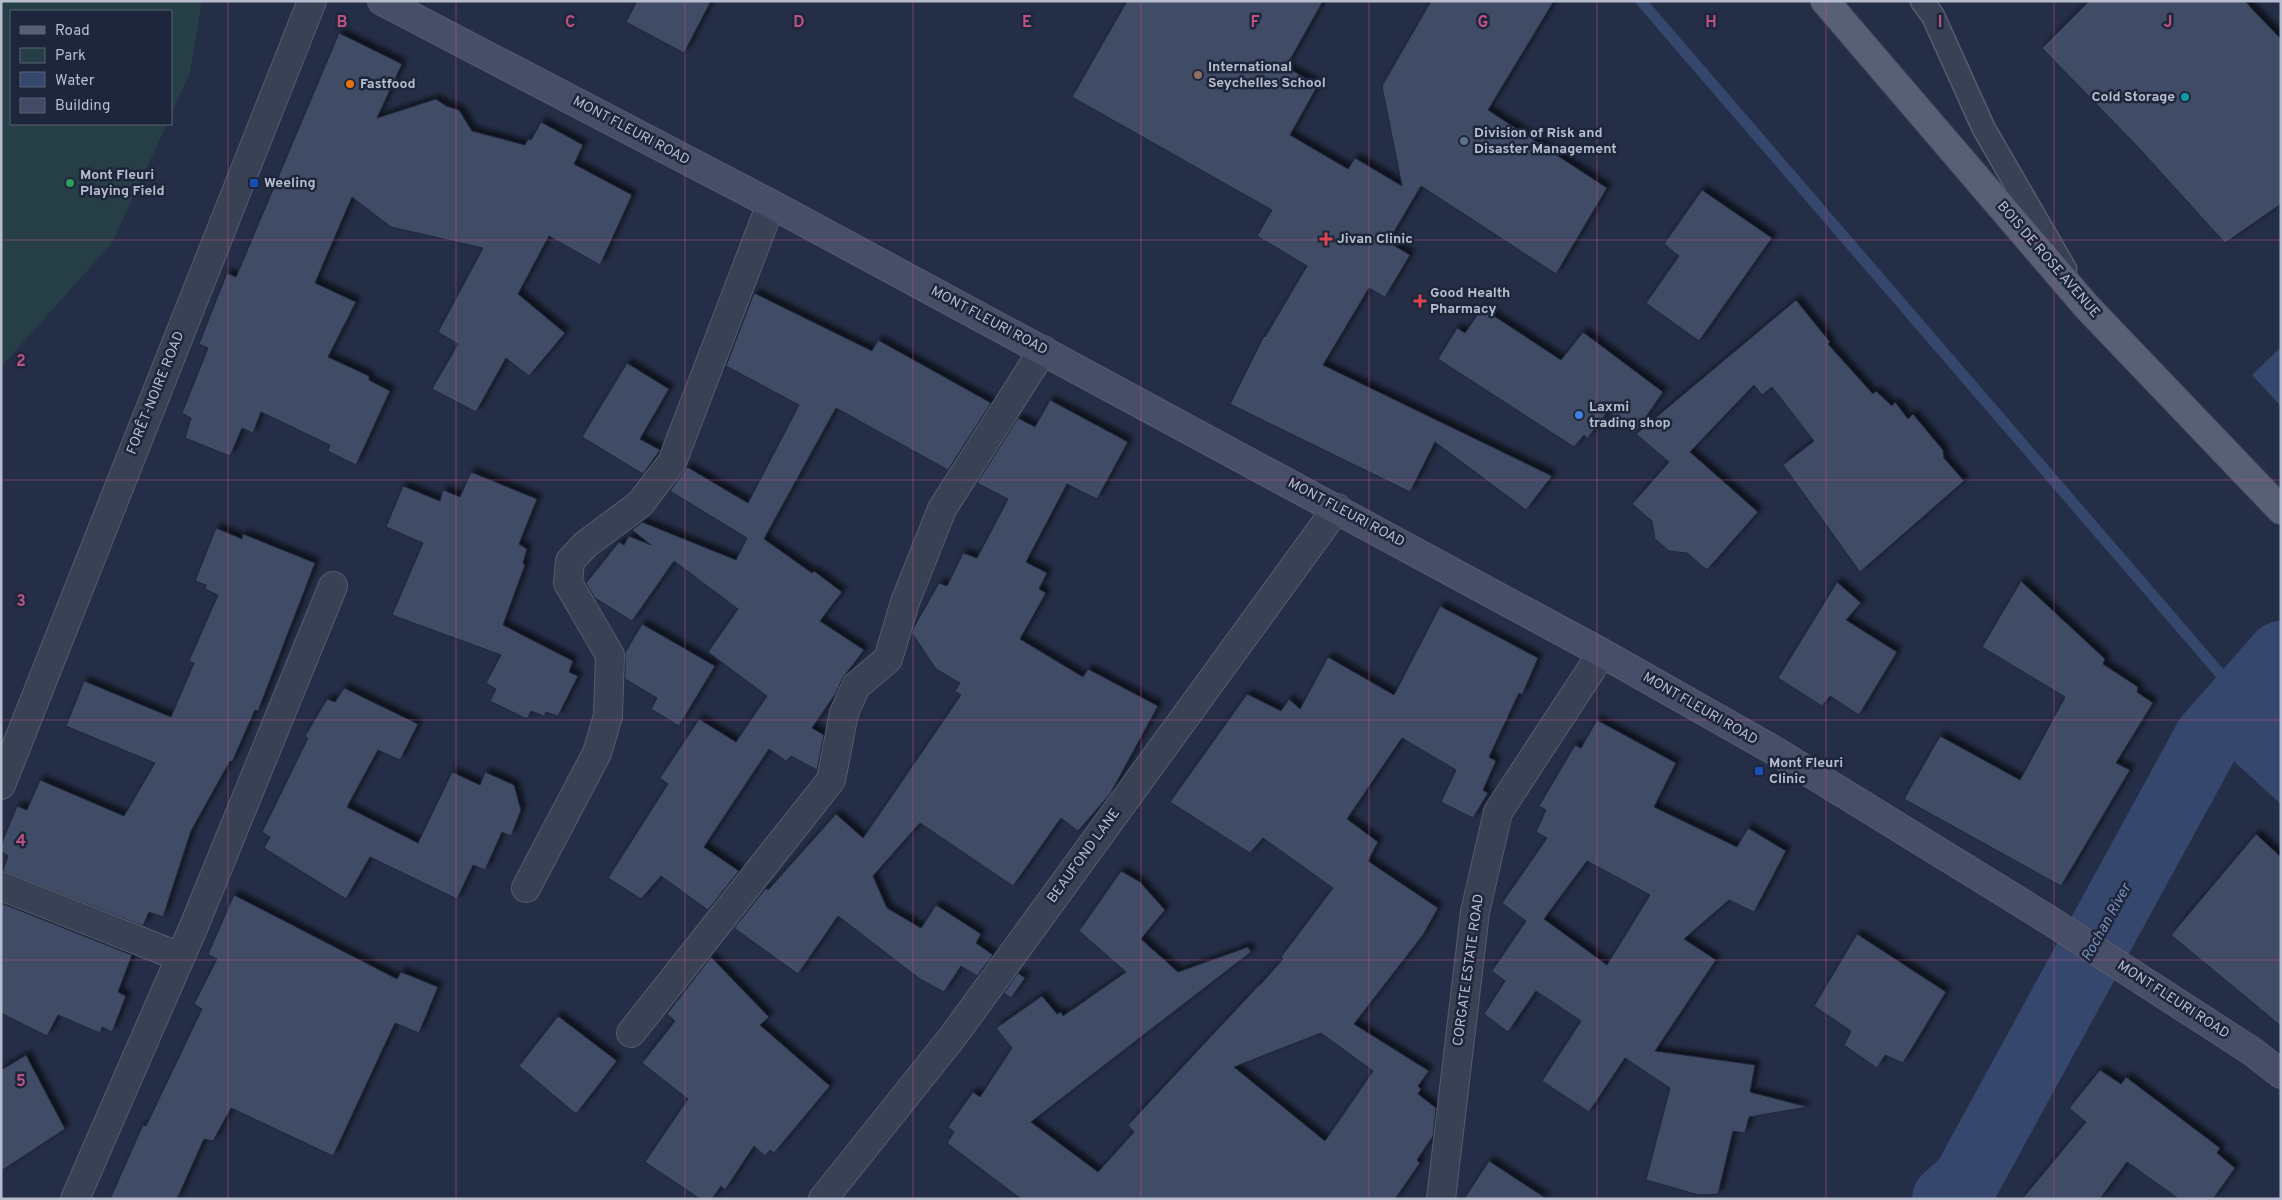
<svg xmlns="http://www.w3.org/2000/svg" width="2282" height="1200" font-family="Overpass,sans-serif">
	<style>
		.green { fill: #263e46 }
		.water { fill: #36476e }
		.lines { fill: none; stroke-linecap: round; stroke-linejoin: round }
		.stream { stroke: #36476e; stroke-width: 11 }
		.river { stroke: #36476e; stroke-width: 68 }
		.building { fill: #414b66; stroke: #20283c; fill-rule: evenodd; filter: url(#shadow) }
		.service-casing { stroke: #555c6f; stroke-width: 25 }
		.minor-casing { stroke: #555c6f; stroke-width: 30 }
		.secondary-casing { stroke: #555c6f; stroke-width: 30 }
		.primary-casing { stroke: #434a5e; stroke-width: 30 }
		.service { stroke: #394155; stroke-width: 22 }
		.minor { stroke: #394155; stroke-width: 28 }
		.secondary { stroke: #474f68; stroke-width: 28 }
		.primary { stroke: #576075; stroke-width: 28 }
		.grid { fill: none; stroke: #be5283; stroke-width: 1; stroke-opacity: 0.55 }
		.education-dot { fill: #8d6e63; stroke: #1d263a; stroke-width: 2 }
		.food-dot { fill: #e8710a; stroke: #1d263a; stroke-width: 2 }
		.culture-dot { fill: #0f9aa8; stroke: #1d263a; stroke-width: 2 }
		.service-dot { fill: #5c6f8a; stroke: #1d263a; stroke-width: 2 }
		.leisure-dot { fill: #2e9e5b; stroke: #1d263a; stroke-width: 2 }
		.transit-dot { fill: #1a4fb4; stroke: #1d263a; stroke-width: 2 }
		.health-dot { fill: #e0444e; stroke: #1d263a; stroke-width: 2 }
		.shop-dot { fill: #3f7fe0; stroke: #1d263a; stroke-width: 2 }
		.labels { text-anchor: middle; dominant-baseline: central; stroke-width: 5; stroke-linejoin: round; paint-order: stroke }
		.poi-label { font-size: 14px; font-weight: bold; fill: #b7bdce; stroke: #1d263a; text-anchor: start }
		.street-label { font-size: 14px; fill: #b7bdce; stroke: #1d263a }
		.water-label { font-size: 15px; font-style: italic; fill: #7b8eb8; stroke: #1d263a }
		.grid-label { font-size: 16px; text-anchor: middle; font-weight: bold; fill: #be5283; stroke: #1d263a; stroke-width: 5; stroke-linejoin: round; paint-order: stroke }
	</style>
	<defs>
		<filter id="shadow"><feDropShadow dx="4.5" dy="-4.5" stdDeviation="2.5" flood-color="#0009"/></filter>
	</defs>
	<rect width="100%" height="100%" fill="#242e46"/>
	<!-- green -->
	<polygon class="green" points="1,1 202,1 190,73 171,114 171,11 11,11 11,124 167,124 112,243 1,367"/>
	<!-- water -->
	<g class="water">
		<polygon points="2281,347 2281,406 2252,375"/>
		<polygon points="2281,662 2281,804 2208,738"/>
	</g>
	<g class="lines">
		<!-- stream -->
		<polyline class="stream" points="1641,1 2242,699"/>
		<!-- river -->
		<polyline class="river" points="1946,1199 1966,1181 2208,738 2281,655"/>
	</g>
	<!-- building -->
	<g class="building">
		<polygon points="637,1 711,1 684,53 626,22"/>
		<polygon points="1127,1 1323,1 1286,67 1318,85 1290,135 1348,169 1355,158 1402,186 1382,86 1431,1 1554,1 1488,110 1607,188 1556,274 1421,186 1388,242 1410,255 1385,297 1369,288 1323,365 1552,476 1526,510 1435,442 1410,492 1230,404 1264,336 1265,337 1307,266 1257,236 1272,210 1072,97"/>
		<polygon points="2089,1 2245,1 2254,11 2281,39 2281,204 2225,243 2137,146 2042,48"/>
		<polygon points="339,33 402,64 377,118 436,99 446,106 459,110 472,131 525,145 528,139 531,140 541,122 583,145 574,164 632,195 600,265 549,236 518,294 565,333 529,376 506,358 476,412 432,389 458,344 438,332 483,248 391,227 352,197 315,283 356,302 328,357 369,376 369,380 390,391 356,465 328,451 330,445 261,412 253,433 242,428 230,456 185,438 191,418 182,413 208,348 199,344 227,273 236,277"/>
		<polygon points="1702,190 1772,238 1699,341 1646,303 1679,256 1664,244"/>
		<polygon points="754,293 872,351 878,340 991,403 948,470 836,408 764,539 812,573 814,571 842,592 820,621 864,650 842,679 836,693 812,728 824,735 817,770 791,756 786,761 769,749 704,847 739,871 708,910 661,876 641,899 608,878 668,784 660,778 699,719 736,742 767,696 708,652 738,609 674,561 632,621 595,598 586,583 619,542 624,545 629,536 651,545 632,530 642,522 736,560 747,538 670,491 687,467 748,503 799,405 726,366"/>
		<polygon points="1796,300 1830,342 1828,344 1873,394 1876,391 1892,406 1895,402 1908,419 1913,414 1943,450 1944,458 1964,481 1860,572 1783,465 1814,441 1772,387 1762,395 1754,385 1690,452 1758,512 1707,570 1687,553 1669,551 1655,539 1652,521 1632,504 1669,462 1636,434"/>
		<polygon points="1482,308 1561,360 1583,332 1663,392 1635,433 1608,411 1587,439 1584,435 1574,447 1438,359 1457,328 1465,333"/>
		<polygon points="627,363 669,389 640,439 660,450 643,474 582,437"/>
		<polygon points="1050,400 1128,442 1097,499 1067,484 1026,562 1047,573 1039,589 1046,593 1020,639 1083,677 1088,669 1158,706 1110,794 1078,831 1061,818 1013,886 920,823 873,876 887,908 921,928 936,905 981,934 976,943 993,955 977,976 961,966 944,992 920,979 838,916 798,974 734,928 766,888 768,890 836,814 863,838 961,695 955,691 960,683 936,669 912,633 914,627 939,583 947,586 963,553 977,558 1008,499 977,483 1018,418 1035,427"/>
		<polygon points="471,472 537,499 519,544 527,549 523,563 525,565 503,625 573,661 569,672 578,676 558,716 546,712 544,716 531,711 527,719 490,701 496,689 486,683 501,655 392,615 423,543 386,527 403,486 440,501 443,490 460,497"/>
		<polygon points="216,528 242,539 243,534 315,563 258,711 255,710 232,762 230,761 191,831 163,917 149,912 143,926 3,871 8,856 1,851 1,845 17,806 27,810 40,780 124,816 155,763 66,726 84,681 171,717 194,663 189,661 218,595 205,589 206,585 195,581"/>
		<polygon points="2021,581 2105,659 2103,664 2138,687 2137,692 2153,703 2116,763 2130,770 2061,886 1904,799 1940,736 2020,780 2065,697 1982,647"/>
		<polygon points="1837,582 1861,603 1846,620 1897,652 1859,715 1830,696 1822,706 1778,678"/>
		<path d="M 1440,606 L 1538,658 L 1522,695 L 1519,693 L 1489,757 L 1496,761 L 1483,790 L 1488,793 L 1473,818 L 1441,802 L 1456,770 L 1402,738 L 1347,819 L 1378,842 L 1368,861 L 1438,908 L 1423,935 L 1354,1024 L 1429,1071 L 1418,1086 L 1421,1089 L 1418,1094 L 1436,1108 L 1433,1136 L 1417,1160 L 1420,1163 L 1395,1199 L 1021,1199 L 947,1143 L 954,1132 L 948,1127 L 973,1092 L 980,1097 L 1012,1048 L 996,1028 L 1042,996 L 1057,1014 L 1061,1012 L 1063,1016 L 1126,972 L 1079,931 L 1121,871 L 1140,882 L 1165,910 L 1141,939 L 1178,972 L 1248,947 L 1251,952 L 1031,1122 L 1098,1172 L 1134,1132 L 1128,1125 L 1260,984 L 1260,985 L 1283,959 L 1281,957 L 1333,888 L 1263,838 L 1250,853 L 1170,802 L 1247,694 L 1281,711 L 1289,699 L 1300,709 L 1328,657 L 1394,695 ZM 1321,1033 L 1373,1071 L 1325,1141 L 1234,1067 Z"/>
		<polygon points="642,624 715,666 679,726 651,709 657,698 625,679 625,653"/>
		<polygon points="344,688 418,724 400,760 378,750 347,807 418,843 452,772 480,785 485,772 514,785 521,810 511,836 502,832 485,870 473,865 457,899 370,857 346,899 264,848 270,837 262,832 308,738 305,736 327,699 335,702"/>
		<path d="M 1597,720 L 1676,763 L 1654,807 L 1737,847 L 1748,828 L 1786,851 L 1754,912 L 1729,900 L 1684,939 L 1716,960 L 1655,1051 L 1755,1065 L 1750,1092 L 1808,1107 L 1749,1117 L 1745,1133 L 1733,1131 L 1718,1194 L 1699,1195 L 1646,1180 L 1670,1088 L 1625,1058 L 1589,1112 L 1542,1081 L 1581,1021 L 1536,991 L 1508,1032 L 1484,1014 L 1505,981 L 1492,971 L 1526,921 L 1502,903 L 1547,838 L 1536,832 L 1546,810 L 1539,806 L 1575,745 L 1581,748 ZM 1587,861 L 1650,895 L 1607,965 L 1544,919 Z"/>
		<polygon points="2256,834 2281,857 2281,1026 2171,935"/>
		<polygon points="234,895 397,979 401,972 438,987 419,1033 395,1023 333,1156 231,1108 213,1141 204,1139 177,1199 110,1199 143,1125 146,1126 202,1009 194,1004 217,959 208,954"/>
		<polygon points="1,903 132,955 118,992 126,996 112,1032 102,1027 100,1033 58,1015 47,1036 1,1013"/>
		<polygon points="1857,934 1946,992 1903,1063 1885,1055 1877,1068 1844,1045 1851,1031 1814,1006"/>
		<polygon points="711,957 769,1017 760,1025 830,1086 774,1153 770,1150 765,1156 754,1146 725,1190 721,1186 712,1199 700,1199 645,1162 688,1099 642,1063 675,1021 667,1014"/>
		<polygon points="1018,973 1025,978 1011,998 1004,993"/>
		<polygon points="558,1016 617,1061 576,1114 519,1066"/>
		<polygon points="26,1055 65,1129 1,1171 1,1070"/>
		<polygon points="2100,1070 2121,1084 2126,1077 2220,1148 2217,1153 2235,1168 2213,1199 2179,1199 2127,1162 2100,1199 2022,1199 2086,1122 2069,1108"/>
		<polygon points="1489,1161 1547,1199 1464,1199"/>
	</g>
	<g class="lines">
		<!-- service casing -->
		<g class="service-casing">
			<polyline id="service" points="1922,1 1933,16 1984,129 2065,269"/>
		</g>
		<!-- minor casing -->
		<g class="minor-casing">
			<g id="minor">
				<polyline points="1,785 312,1"/>
				<polyline points="1,886 180,957"/>
				<polyline points="526,888 597,753 608,716 610,655 568,583 570,561 586,544 640,504 672,462 771,204"/>
				<polyline points="631,1033 831,780 844,713 856,686 888,659 905,602 942,509 1043,350"/>
				<polyline points="75,1199 194,926 333,586"/>
				<polyline points="823,1199 954,1035 1337,508"/>
				<polyline points="1441,1199 1475,912 1498,812 1602,653"/>
			</g>
		</g>
		<!-- secondary casing -->
		<g class="secondary-casing">
			<polyline id="secondary" points="382,1 771,204 1602,653 1775,751 2049,920 2253,1052 2281,1074"/>
		</g>
		<!-- primary casing -->
		<g class="primary-casing">
			<polyline id="primary" points="1825,1 2087,307 2281,510"/>
		</g>
		<!-- service -->
		<use href="#service" class="service"/>
		<!-- minor -->
		<use href="#minor" class="minor"/>
		<!-- secondary -->
		<use href="#secondary" class="secondary"/>
		<!-- primary -->
		<use href="#primary" class="primary"/>
	</g>
	<!-- grid -->
	<path class="grid" d="M 228,1 L 228,1199M 456,1 L 456,1199M 685,1 L 685,1199M 913,1 L 913,1199M 1141,1 L 1141,1199M 1369,1 L 1369,1199M 1597,1 L 1597,1199M 1826,1 L 1826,1199M 2054,1 L 2054,1199M 1,240 L 2281,240M 1,480 L 2281,480M 1,720 L 2281,720M 1,960 L 2281,960"/>
	<!-- markers -->
	<circle class="education-dot" cx="1198" cy="75" r="5"/>
	<circle class="food-dot" cx="350" cy="84" r="5"/>
	<circle class="culture-dot" cx="2185" cy="97" r="5"/>
	<circle class="service-dot" cx="1464" cy="141" r="5"/>
	<circle class="leisure-dot" cx="70" cy="183" r="5"/>
	<g class="transit-dot">
		<rect x="249" y="178" width="10" height="10" rx="2.5"/>
		<rect x="1754" y="766" width="10" height="10" rx="2.5"/>
	</g>
	<g class="health-dot">
		<path d="M1323.5 231.5h5v5h5v5h-5v5h-5v-5h-5v-5h5z"/>
		<path d="M1417.5 293.5h5v5h5v5h-5v5h-5v-5h-5v-5h5z"/>
	</g>
	<circle class="shop-dot" cx="1579" cy="415" r="5"/>
	<g class="labels">
		<!-- poi labels -->
		<g class="poi-label">
			<text x="1208" y="67">International<tspan x="1208" dy="16">Seychelles School</tspan></text>
			<text x="360" y="84">Fastfood</text>
			<text x="2175" y="97" text-anchor="end">Cold Storage</text>
			<text x="1474" y="133">Division of Risk and<tspan x="1474" dy="16">Disaster Management</tspan></text>
			<text x="80" y="175">Mont Fleuri<tspan x="80" dy="16">Playing Field</tspan></text>
			<text x="264" y="183">Weeling</text>
			<text x="1337" y="239">Jivan Clinic</text>
			<text x="1430" y="293">Good Health<tspan x="1430" dy="16">Pharmacy</tspan></text>
			<text x="1589" y="407">Laxmi<tspan x="1589" dy="16">trading shop</tspan></text>
			<text x="1769" y="763">Mont Fleuri<tspan x="1769" dy="16">Clinic</tspan></text>
		</g>
		<!-- street labels -->
		<g class="street-label">
			<text transform="translate(631 131) rotate(28)">MONT FLEURI ROAD</text>
			<text transform="translate(2048 260) rotate(49)">BOIS DE ROSE AVENUE</text>
			<text transform="translate(989 321) rotate(28)">MONT FLEURI ROAD</text>
			<text transform="translate(156 393) rotate(-68)">FORÊT-NOIRE ROAD</text>
			<text transform="translate(1346 513) rotate(28)">MONT FLEURI ROAD</text>
			<text transform="translate(1700 709) rotate(30)">MONT FLEURI ROAD</text>
			<text transform="translate(1084 856) rotate(-54)">BEAUFOND LANE</text>
			<text transform="translate(1469 970) rotate(-82)">CORGATE ESTATE ROAD</text>
			<text transform="translate(2173 1000) rotate(33)">MONT FLEURI ROAD</text>
		</g>
		<!-- water labels -->
		<g class="water-label">
			<text transform="translate(2107 923) rotate(-61)">Rochan River</text>
		</g>
	</g>
	<g class="grid-label">
		<text x="342" y="27">B</text>
		<text x="570" y="27">C</text>
		<text x="799" y="27">D</text>
		<text x="1027" y="27">E</text>
		<text x="1255" y="27">F</text>
		<text x="1483" y="27">G</text>
		<text x="1711" y="27">H</text>
		<text x="1940" y="27">I</text>
		<text x="2168" y="27">J</text>
		<text x="21" y="366">2</text>
		<text x="21" y="606">3</text>
		<text x="21" y="846">4</text>
		<text x="21" y="1086">5</text>
	</g>
	<!-- border -->
	<rect width="2282" height="1200" fill="none" stroke="#b7bdce" stroke-width="5"/>
	<!-- legend -->
	<rect x="10" y="10" width="162" height="115" fill="#1d263a" stroke="#5b6275"/>
	<rect x="20" y="26" width="25" height="8" fill="#576075" stroke="#5b6275"/>
	<text x="55" y="35" font-size="15" fill="#b7bdce">Road</text>
	<rect x="20" y="48" width="25" height="15" fill="#263e46" stroke="#5b6275"/>
	<text x="55" y="60" font-size="15" fill="#b7bdce">Park</text>
	<rect x="20" y="72" width="25" height="15" fill="#36476e" stroke="#5b6275"/>
	<text x="55" y="85" font-size="15" fill="#b7bdce">Water</text>
	<rect x="20" y="98" width="25" height="15" fill="#414b66" stroke="#5b6275"/>
	<text x="55" y="110" font-size="15" fill="#b7bdce">Building</text>
</svg>
